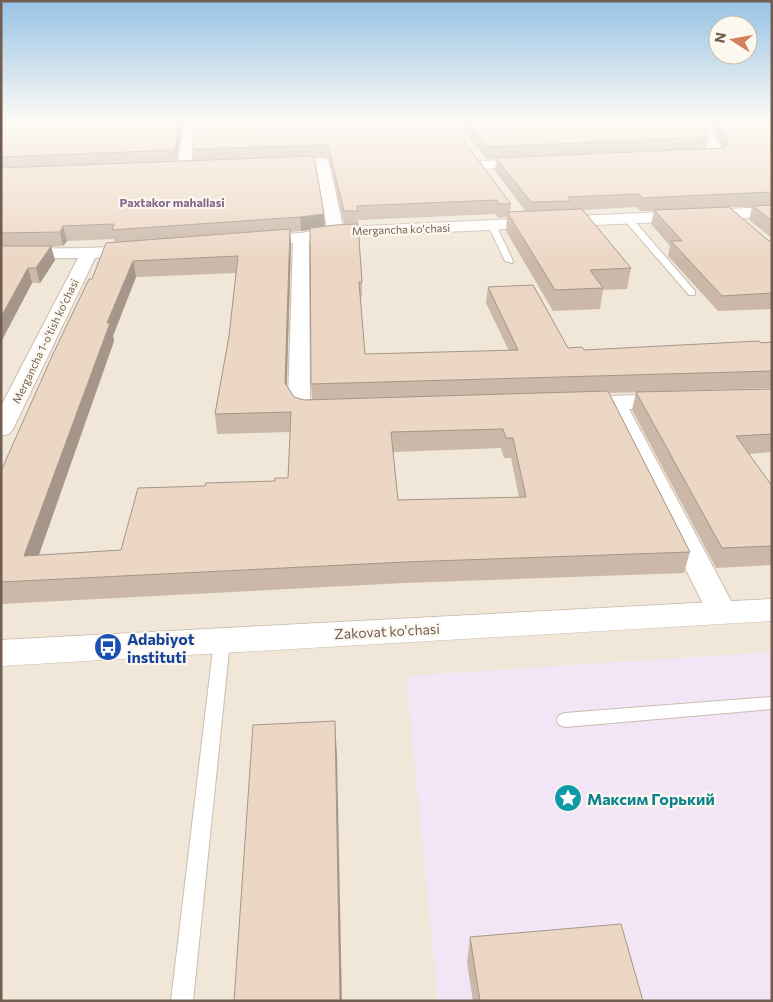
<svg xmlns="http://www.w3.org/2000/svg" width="773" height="1002" font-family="Commissioner,sans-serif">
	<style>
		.residential { fill: #f0e7d8 }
		.education { fill: #f1e5f6 }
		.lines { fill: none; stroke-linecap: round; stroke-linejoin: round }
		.service-casing { stroke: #cbbdb0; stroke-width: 2 }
		.minor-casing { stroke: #cbbdb0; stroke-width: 2 }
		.tertiary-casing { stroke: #cbbdb0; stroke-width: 1 }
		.service { fill: #fff; fill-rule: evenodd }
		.minor { fill: #fff; fill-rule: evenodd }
		.tertiary { fill: #fff; fill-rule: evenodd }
		.wall { fill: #cbb8a9; fill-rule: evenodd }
		.shaded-wall { fill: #a59689 }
		.building { fill: #ecd6c4; stroke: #a59689; fill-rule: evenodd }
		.labels { text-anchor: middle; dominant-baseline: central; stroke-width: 4.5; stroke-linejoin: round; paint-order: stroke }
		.far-street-label { font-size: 11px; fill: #715e50; stroke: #fdf8ef }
		.far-neighbourhood-label { font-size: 12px; font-weight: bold; fill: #83678c; stroke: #fdf8ef }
		.street-label { font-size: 14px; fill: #715e50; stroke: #fdf8ef }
		.near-transit-label { font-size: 16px; font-weight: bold; fill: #164399; stroke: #fdf8ef; text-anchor: start }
		.near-culture-label { font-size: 16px; font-weight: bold; fill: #0d838f; stroke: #fdf8ef; text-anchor: start }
	</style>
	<rect width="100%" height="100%" fill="#faf4e9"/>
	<!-- residential -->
	<rect class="residential" x="1" y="121" width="771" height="880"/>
	<!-- education -->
	<polygon class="education" points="772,652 772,1001 438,1001 406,676"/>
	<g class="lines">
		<!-- service casing -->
		<g class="service-casing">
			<g id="service">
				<polygon points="625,217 631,217 695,291 695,295 689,295 625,221"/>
				<polygon points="489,223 496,225 513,261 512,263 505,261 488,225"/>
				<polygon points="222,635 227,637 230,641 193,1001 171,1001 214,641 217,637"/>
				<polygon points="772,697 772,709 565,727 559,725 557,720 559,715 565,713"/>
			</g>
		</g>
		<!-- minor casing -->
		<g class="minor-casing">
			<g id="minor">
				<polygon points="185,121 197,121 191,167 184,171 177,167"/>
				<polygon points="695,121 707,121 724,154 722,157 685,159 683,156 685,153 709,151"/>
				<path d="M 322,158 L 329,162 L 343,227 L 772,207 L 772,217 L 336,237 L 309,241 L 310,402 L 334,405 L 337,410 L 334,415 C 322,418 309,418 297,415 L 288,402 L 293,243 L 256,246 L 250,244 L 248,241 L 250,238 L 256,236 L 301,233 L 327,229 L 316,166 L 279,168 L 272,164 L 279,160 Z"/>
				<polygon points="531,159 538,163 536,166 482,169 475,165 482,161"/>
				<polygon points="137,245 143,246 145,250 143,254 95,258 13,429 9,434 1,436 1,406 78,258 1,259 1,249 89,248"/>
				<polygon points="669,394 677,396 680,401 677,406 629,409 737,612 733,620 722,623 711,620 707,612 607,410 580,411 572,409 569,404 572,399 580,397"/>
			</g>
		</g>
		<!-- tertiary casing -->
		<g class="tertiary-casing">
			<polygon id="tertiary" points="772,599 772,621 1,666 1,640"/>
		</g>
		<!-- service -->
		<use href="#service" class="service"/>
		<!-- minor -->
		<use href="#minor" class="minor"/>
		<!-- tertiary -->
		<use href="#tertiary" class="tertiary"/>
	</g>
	<!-- wall -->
	<g class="wall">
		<path d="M 1,121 L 183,121 L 177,161 L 193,160 L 192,149 L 449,121 L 511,204 L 510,212 L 526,212 L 495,171 L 496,159 L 486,159 L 457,121 L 615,121 L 617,123 L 709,137 L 706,148 L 723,148 L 708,121 L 772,121 L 772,238 L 749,220 L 752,207 L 729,207 L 769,241 L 772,241 L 772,309 L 718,311 L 668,256 L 670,246 L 651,224 L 654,211 L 640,211 L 637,207 L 583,210 L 631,268 L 627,289 L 603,290 L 600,309 L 553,311 L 506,231 L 507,217 L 498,218 L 496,214 L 358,220 L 362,282 L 362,297 L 360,297 L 365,354 L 509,351 L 486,303 L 488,287 L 568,348 L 584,350 L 772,342 L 772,388 L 609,393 L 690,552 L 684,573 L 404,583 L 1,604 L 1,471 L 92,279 L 114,242 L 114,239 L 67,241 L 63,246 L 51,247 L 55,260 L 40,283 L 32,283 L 1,342 ZM 314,158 L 328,158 L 344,224 L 325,226 L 324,214 ZM 310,230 L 311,384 L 312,399 L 304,400 L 294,397 L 287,386 L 291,245 L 290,232 ZM 236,273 L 229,336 L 215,414 L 217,434 L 290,432 L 288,478 L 275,481 L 205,486 L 121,550 L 39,555 L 114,341 L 113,336 L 136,277 ZM 501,448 L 504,458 L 511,458 L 519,497 L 398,500 L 393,452 Z"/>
		<polygon points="772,389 772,452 749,454 772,486 772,565 716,568 632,410 636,392"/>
		<polygon points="470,937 643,1001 473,1001 467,963"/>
	</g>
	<!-- shaded-wall -->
	<g class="shaded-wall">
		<polygon points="180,121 183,121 176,162 175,150"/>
		<polygon points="324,214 325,227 301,231 300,217"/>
		<polygon points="63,226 67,241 63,246 60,232"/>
		<polygon points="290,229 291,245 286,402 285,383"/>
		<polygon points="51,246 55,260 40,283 36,268"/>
		<polygon points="133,261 136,277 113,336 114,341 31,577 24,556 107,323"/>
		<polygon points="28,268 32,283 1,342 1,317"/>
		<polygon points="335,721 337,756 342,1001 340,1001"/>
	</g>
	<!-- building -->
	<g class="building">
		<polygon points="1,121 180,121 175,150 1,157"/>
		<polygon points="196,121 449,121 511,204 499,204 497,200 357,206 358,211 344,211 328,145 192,149"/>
		<polygon points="466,121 614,121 617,123 621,121 701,121 709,137 487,147"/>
		<polygon points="717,121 772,121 772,192 642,198 639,194 568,197 571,201 531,202 496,158 724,148 728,141"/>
		<polygon points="314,156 324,214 300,217 112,230 114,224 63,226 60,232 1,233 1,168"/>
		<polygon points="772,205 772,221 753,206"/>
		<polygon points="729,207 769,241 772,241 772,293 722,296 671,241 682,241 654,210"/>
		<polygon points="582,209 631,268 590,270 603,288 555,290 507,212"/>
		<polygon points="358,224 362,282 359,282 365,354 518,350 488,287 533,285 568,348 582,347 584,350 759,341 761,343 772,342 772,371 311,384 310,228 336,225"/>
		<path d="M 290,229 L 285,383 L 294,397 L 304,400 L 608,391 L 690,552 L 405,562 L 1,582 L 1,471 L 53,354 L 89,279 L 92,279 L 106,243 ZM 238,256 L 229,336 L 215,414 L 291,412 L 288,478 L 275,478 L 275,481 L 206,483 L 205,486 L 138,488 L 121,550 L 24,556 L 110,323 L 107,323 L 133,261 ZM 503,429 L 506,438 L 513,438 L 526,497 L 398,500 L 391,432 Z"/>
		<polygon points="1,246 51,246 36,268 28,268 1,317"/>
		<polygon points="772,389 772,434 736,436 772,486 772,546 722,548 636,392"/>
		<polygon points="335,721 340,1001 234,1001 253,725"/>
		<polygon points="621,924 643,1001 480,1001 470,937"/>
	</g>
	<!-- sky -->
	<linearGradient id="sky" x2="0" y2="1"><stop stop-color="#97c3e5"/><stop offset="0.46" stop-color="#fdfaf5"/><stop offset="1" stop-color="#fdfaf5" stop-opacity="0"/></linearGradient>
	<rect width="773" height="262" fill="url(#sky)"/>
	<!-- icons -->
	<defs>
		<g id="bus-disc" transform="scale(1.4375)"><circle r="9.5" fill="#1a4fb4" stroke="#fdf8ef"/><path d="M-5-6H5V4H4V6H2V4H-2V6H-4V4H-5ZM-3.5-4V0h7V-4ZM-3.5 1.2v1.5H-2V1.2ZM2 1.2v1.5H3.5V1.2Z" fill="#fff"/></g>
		<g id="sight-disc" transform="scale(1.4375)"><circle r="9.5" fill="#0f9aa8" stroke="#fdf8ef"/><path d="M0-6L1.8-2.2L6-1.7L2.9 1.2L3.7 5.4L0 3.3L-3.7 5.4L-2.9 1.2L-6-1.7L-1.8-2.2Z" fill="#fff"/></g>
	</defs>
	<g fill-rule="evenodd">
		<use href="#bus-disc" x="108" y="647"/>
		<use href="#sight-disc" x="568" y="798"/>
	</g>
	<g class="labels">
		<!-- far-street labels -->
		<g class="far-street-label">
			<text transform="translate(401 229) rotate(-2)">Mergancha koʻchasi</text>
			<text transform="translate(45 341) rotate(-64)">Mergancha 1-o'tish ko'chasi</text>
		</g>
		<!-- far-neighbourhood labels -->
		<g class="far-neighbourhood-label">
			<text x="172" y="202">Paxtakor mahallasi</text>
		</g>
		<!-- street labels -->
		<g class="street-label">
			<text transform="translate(387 631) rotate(-3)">Zakovat ko'chasi</text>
		</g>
		<!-- near-transit labels -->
		<g class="near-transit-label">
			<text x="127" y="638">Adabiyot<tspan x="127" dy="18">instituti</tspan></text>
		</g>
		<!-- near-culture labels -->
		<g class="near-culture-label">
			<text x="587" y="798">Максим Горький</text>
		</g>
	</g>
	<!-- border -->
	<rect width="773" height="1002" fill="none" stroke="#715e50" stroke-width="5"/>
	<!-- north arrow -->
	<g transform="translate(733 40) rotate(281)"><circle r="24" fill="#fdf8ef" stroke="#c5baaf"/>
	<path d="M0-4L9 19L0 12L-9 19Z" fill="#d47f5e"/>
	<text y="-8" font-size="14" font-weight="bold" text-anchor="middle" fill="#715e50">N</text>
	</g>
</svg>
